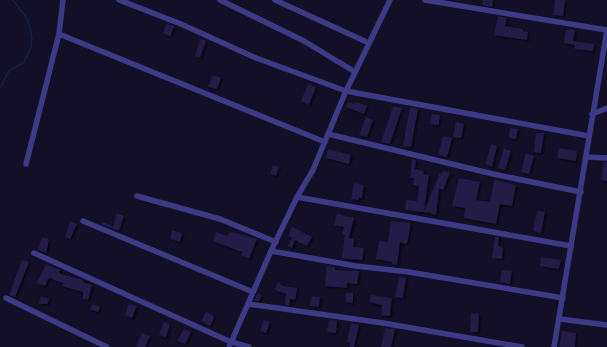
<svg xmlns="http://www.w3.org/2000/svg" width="607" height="347" font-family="'Work Sans',sans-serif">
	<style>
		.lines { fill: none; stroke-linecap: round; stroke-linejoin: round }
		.stream { stroke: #0c2248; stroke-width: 1.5 }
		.building { fill: #241b47; filter: url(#shadow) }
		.minor { stroke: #3d3a85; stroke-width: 5.5 }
	</style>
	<defs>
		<filter id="shadow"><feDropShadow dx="2" dy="1.5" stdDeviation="1" flood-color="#0009"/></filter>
	</defs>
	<rect width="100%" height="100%" fill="#130f26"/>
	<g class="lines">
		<!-- stream -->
		<polyline class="stream" points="0,88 9,71 24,62 31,47 32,37 28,20 13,0"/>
	</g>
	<!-- building -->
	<g class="building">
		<polygon points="483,0 493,0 492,7 482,5"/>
		<polygon points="555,0 565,0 563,16 553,15"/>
		<polygon points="498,16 507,18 505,26 523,29 523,31 528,32 527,40 494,35"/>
		<polygon points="166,24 174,26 170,36 163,33"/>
		<polygon points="570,29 575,30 573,41 594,44 593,51 575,49 575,45 564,43 566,30"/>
		<polygon points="201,39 206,41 200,58 195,56"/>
		<polygon points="213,75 221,78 217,89 208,87"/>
		<polygon points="308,84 316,87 309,105 301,101"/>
		<polygon points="348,102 355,104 356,102 367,106 364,114 346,107"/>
		<polygon points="393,106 402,108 390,144 381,142"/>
		<polygon points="410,107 418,109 411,147 403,146"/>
		<polygon points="432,114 440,115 439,125 430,124"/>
		<polygon points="366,117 373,120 367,137 359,135"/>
		<polygon points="456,122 464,124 461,138 453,137"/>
		<polygon points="510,128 518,129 516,139 509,138"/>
		<polygon points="536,133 544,133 541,153 534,152"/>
		<polygon points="443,136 452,138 447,157 438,155"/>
		<polygon points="491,144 497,146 492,167 486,164"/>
		<polygon points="504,148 511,151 505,170 498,168"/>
		<polygon points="559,148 577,151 576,161 557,158"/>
		<polygon points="328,149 351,155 349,164 326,158"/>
		<polygon points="526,153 534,156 529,174 521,172"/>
		<polygon points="412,159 416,160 415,169 424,171 423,174 429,175 424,211 440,173 442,174 443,170 450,173 443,190 439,188 436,215 431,214 431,213 405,210 406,200 417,201 419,186 413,185 414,178 410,178"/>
		<polygon points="604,162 607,162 607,181 601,180"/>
		<polygon points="273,165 279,167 276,176 270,174"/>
		<polygon points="459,178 480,182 476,200 490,202 494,180 516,185 512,206 500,204 496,224 464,218 465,208 452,206"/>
		<polygon points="354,183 364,185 362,198 359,198 359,200 351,199"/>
		<polygon points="537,211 545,212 541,233 533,231"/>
		<polygon points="117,213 124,216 119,231 101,224 102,222 113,226"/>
		<polygon points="337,214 354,218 349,238 354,239 353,247 364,248 362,260 342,258 345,235 342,234 344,227 334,225"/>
		<polygon points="70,221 77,224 70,239 65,237"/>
		<polygon points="391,221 411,223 407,244 400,242 397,265 392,264 392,262 376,259 379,241 388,242"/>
		<polygon points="292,227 312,237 307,246 295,240 292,248 288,246 292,238 288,236"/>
		<polygon points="172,230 182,233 180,242 170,239"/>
		<polygon points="216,232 228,236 229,232 232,232 257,239 249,259 241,255 242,252 213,241"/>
		<polygon points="42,237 49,239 46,253 38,250"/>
		<polygon points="495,237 499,237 498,245 503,248 502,259 492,258"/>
		<polygon points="541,257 561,260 559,269 540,266"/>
		<polygon points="22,260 29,262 15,297 9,295"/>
		<polygon points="46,264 60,270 59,272 61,274 83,280 83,282 92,285 88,300 83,299 83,292 62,286 63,283 49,278 45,286 37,283"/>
		<polygon points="327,266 335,267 335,270 359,271 357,284 347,283 347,288 325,286"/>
		<polygon points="502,270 512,271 510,284 500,282"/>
		<polygon points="399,277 406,278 403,298 395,297"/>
		<polygon points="278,282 283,286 297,288 295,300 290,299 289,306 285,305 286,294 275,290"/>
		<polygon points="258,293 262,295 259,301 254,301"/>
		<polygon points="346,293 353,293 353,303 346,302"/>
		<polygon points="371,295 392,298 390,316 381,315 382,305 369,302"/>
		<polygon points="41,296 49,299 47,304 39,304"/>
		<polygon points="312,296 320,297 319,307 310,306"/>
		<polygon points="129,303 137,306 132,318 125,315"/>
		<polygon points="92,304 100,307 98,312 90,309"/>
		<polygon points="206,312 213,315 214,318 210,326 201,321"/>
		<polygon points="471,313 479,314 478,332 470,332"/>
		<polygon points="264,320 270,322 266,333 260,331"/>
		<polygon points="329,320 337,321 336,333 327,332"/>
		<polygon points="164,322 170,325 166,337 159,335"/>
		<polygon points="351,323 359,325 354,347 350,347 350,343 347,342"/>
		<polygon points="385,328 395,329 391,347 381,347"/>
		<polygon points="184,329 191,332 185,344 177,341"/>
		<polygon points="562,331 576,333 575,347 559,347"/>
		<polygon points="142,333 150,336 145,347 136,347"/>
	</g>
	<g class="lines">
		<!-- minor -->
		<g class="minor">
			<polyline points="119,0 181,24 256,58 346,91 589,136"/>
			<polyline points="220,0 304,41 355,72"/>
			<polyline points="275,0 369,43"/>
			<polyline points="425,0 607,30"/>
			<polyline points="59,34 325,142"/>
			<polyline points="592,114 607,108"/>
			<polyline points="328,134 493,174 581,192"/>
			<polyline points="586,157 607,158"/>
			<polyline points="26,164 59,34 63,0"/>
			<polyline points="137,196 220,219 276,242"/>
			<polyline points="297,197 571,246"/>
			<polyline points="83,221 253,292"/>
			<polyline points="271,251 356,266 409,272 563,298"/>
			<polyline points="34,253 231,342 249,347"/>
			<polyline points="6,298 107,347"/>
			<polyline points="248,304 383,323 522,347"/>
			<polyline points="560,319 607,325"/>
			<polyline points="229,347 271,251 297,197 313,170 346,91 390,0"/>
			<polyline points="554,347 607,30"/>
		</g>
	</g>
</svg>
